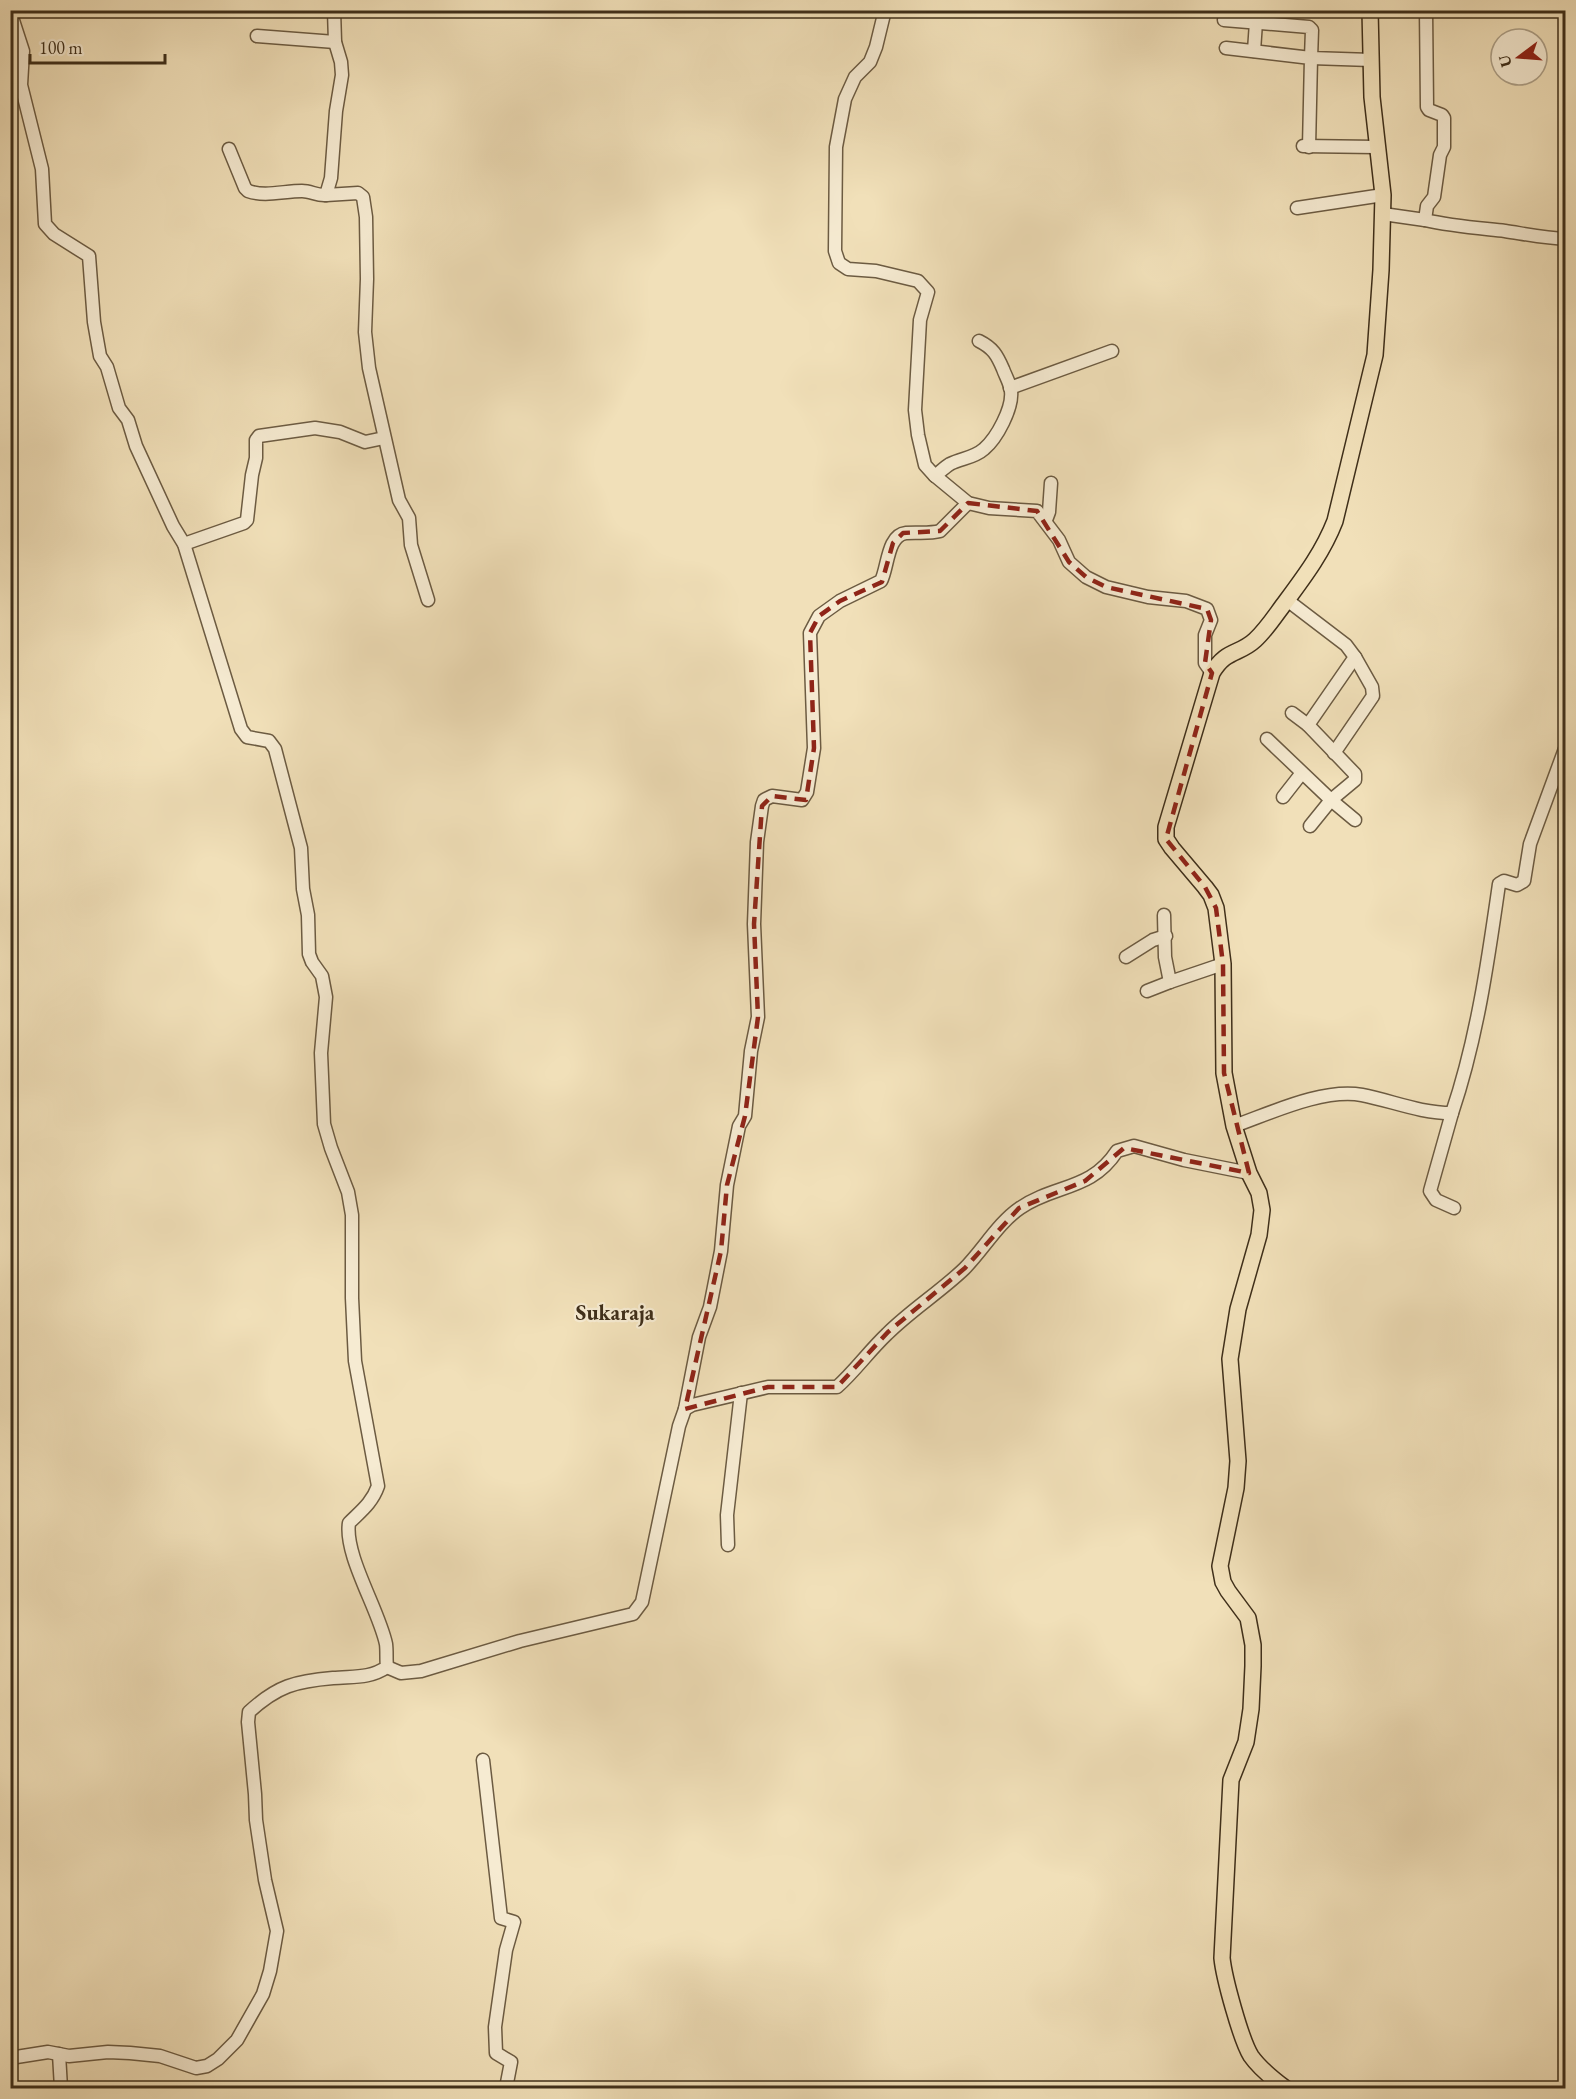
<svg xmlns="http://www.w3.org/2000/svg" width="1576" height="2099" font-family="'EB Garamond',serif">
	<style>
		.lines { fill: none; stroke-linecap: round; stroke-linejoin: round }
		.minor-casing { stroke: #6c5b42; stroke-width: 15 }
		.major-casing { stroke: #3f2f1a; stroke-width: 18 }
		.minor { stroke: #f6ebd2; stroke-width: 12 }
		.major { stroke: #f1e0b9; stroke-width: 15 }
		.marked { fill: none; stroke: #8f2418; stroke-width: 4.5; stroke-dasharray: 12 8; stroke-linejoin: round }
		.labels { text-anchor: middle; dominant-baseline: central; stroke-width: 4.5; stroke-linejoin: round; paint-order: stroke }
		.quarter-label { font-size: 22px; font-weight: bold; fill: #3f2f1a; stroke: #f6ebd2 }
	</style>
	<rect width="100%" height="100%" fill="#f1e0b9"/>
	<filter id="stains"><feTurbulence type="fractalNoise" baseFrequency=".00333" numOctaves="4"/><feColorMatrix values="0 0 0 0 .2 0 0 0 0 .09 0 0 0 0 .02 0 0 0 .5 -.17"/></filter>
	<radialGradient id="worn" r=".72"><stop offset=".6" stop-color="#630" stop-opacity="0"/><stop offset="1" stop-color="#630" stop-opacity=".3"/></radialGradient>
	<g class="lines">
		<!-- minor casing -->
		<g class="minor-casing">
			<g id="minor">
				<polyline points="334,10 335,42 341,62 342,75 336,111 331,178 326,195 358,193 363,197 366,217 367,279 365,332 369,368 399,500 409,518 411,545 428,600"/>
				<polyline points="885,10 876,47 870,62 855,77 845,99 836,147 835,251 839,263 848,269 876,271 918,281 928,292 920,320 915,410 918,435 925,465 934,475 968,503 989,508 1037,511 1059,540 1069,562 1086,577 1106,587 1148,597 1186,601 1207,609 1211,620 1205,635 1205,663 1212,673"/>
				<path d="M 10,11 L 23,51 L 21,85 L 42,169 L 45,224 L 54,234 L 89,256 L 94,322 L 100,356 L 107,367 L 119,408 L 128,420 L 136,446 L 173,526 L 184,544 L 241,729 L 247,737 L 269,741 L 275,749 L 301,848 L 303,889 L 308,915 L 309,954 L 312,962 L 322,976 L 326,997 L 321,1053 L 324,1124 L 331,1148 L 348,1192 L 352,1215 L 352,1298 L 355,1361 L 378,1486 C 372,1503 361,1511 349,1523 C 344,1555 379,1610 386,1644 C 387,1651 386,1660 387,1667 C 369,1679 353,1676 333,1678 C 296,1681 277,1686 249,1712 L 248,1722 L 255,1794 L 256,1820 L 265,1880 L 277,1931 L 270,1971 L 263,1994 L 237,2040 L 218,2059 L 207,2066 L 196,2068 L 160,2056 L 130,2053 L 108,2052 L 69,2056 L 48,2052 L 10,2058"/>
				<polyline points="1224,20 1309,27 1312,30 1311,58 1371,60"/>
				<polyline points="257,36 335,42"/>
				<polyline points="1226,48 1311,58 1309,147"/>
				<polyline points="1254,51 1256,22"/>
				<polyline points="1303,146 1376,147"/>
				<path d="M 229,149 L 245,188 L 248,191 C 265,197 284,191 302,191 C 311,191 317,196 326,195"/>
				<polyline points="1297,208 1383,195"/>
				<polyline points="1383,214 1425,220 1427,206 1434,197 1440,155 1444,147 1444,118 1442,115 1429,110 1427,107 1426,10"/>
				<path d="M 1425,220 C 1451,226 1478,228 1505,231 C 1525,234 1545,238 1566,239"/>
				<polyline points="1010,388 1112,351"/>
				<path d="M 935,476 C 940,472 945,467 950,464 C 962,458 974,458 984,449 C 997,438 1013,408 1011,391 C 1010,383 1005,375 1003,369 C 997,355 993,348 979,341"/>
				<polyline points="1046,520 1049,512 1051,483"/>
				<polyline points="184,544 244,523 247,520 252,475 256,458 256,440 259,436 315,428 340,432 365,442 384,438"/>
				<polyline points="1292,713 1308,725"/>
				<polyline points="1267,739 1331,800 1355,780 1355,774 1308,725 1355,657 1346,645 1287,600"/>
				<polyline points="1334,753 1373,696 1372,687 1355,657"/>
				<polyline points="1283,797 1301,774"/>
				<polyline points="1310,826 1331,800 1355,820"/>
				<polyline points="1164,915 1165,957 1170,982 1223,964"/>
				<polyline points="1126,957 1153,940 1166,936"/>
				<polyline points="1147,991 1170,982"/>
				<polyline points="1452,1113 1430,1191 1436,1200 1454,1208"/>
				<path d="M 1234,1126 C 1271,1113 1323,1088 1362,1095 C 1393,1101 1419,1113 1452,1113 C 1477,1039 1488,961 1499,884 L 1504,881 L 1517,885 L 1524,881 L 1530,844 L 1566,746"/>
				<path d="M 685,1409 L 699,1337 L 710,1307 L 721,1251 L 727,1185 L 739,1126 L 745,1116 L 751,1051 L 758,1017 L 754,924 L 757,842 L 762,806 L 764,800 L 772,796 L 802,800 L 807,792 L 814,748 L 810,633 L 819,616 L 840,601 L 881,581 C 888,568 887,535 906,533 C 917,532 929,534 940,531 L 968,503"/>
				<polyline points="728,1545 727,1515 741,1393"/>
				<path d="M 387,1667 L 401,1673 L 421,1671 L 520,1641 L 633,1614 L 642,1602 L 679,1426 L 685,1409 L 692,1405 L 768,1387 L 837,1387 C 855,1371 869,1351 887,1334 C 911,1310 940,1292 964,1269 C 983,1250 998,1223 1020,1208 C 1055,1184 1091,1191 1117,1151 L 1134,1146 L 1184,1160 L 1249,1173"/>
				<polyline points="483,1760 501,1918 514,1922 506,1950 495,2027 496,2053 511,2062 506,2088"/>
				<polyline points="59,2054 61,2088"/>
			</g>
		</g>
		<!-- major casing -->
		<g class="major-casing">
			<path id="major" d="M 1285,2088 C 1273,2079 1260,2069 1251,2056 C 1241,2040 1224,1978 1222,1958 L 1231,1780 L 1246,1742 L 1251,1709 L 1253,1666 L 1253,1645 L 1248,1618 L 1228,1591 L 1223,1582 L 1220,1566 L 1236,1488 L 1238,1461 L 1230,1359 L 1238,1309 L 1259,1235 L 1262,1210 L 1259,1193 L 1249,1173 L 1234,1126 L 1224,1073 L 1223,964 L 1216,908 L 1211,895 L 1205,887 L 1172,848 L 1166,839 L 1166,827 L 1212,673 C 1226,649 1239,655 1255,640 C 1266,630 1275,616 1284,604 C 1304,577 1323,552 1335,521 L 1375,355 L 1381,270 L 1383,195 L 1372,97 L 1370,10"/>
		</g>
		<!-- minor -->
		<use href="#minor" class="minor"/>
		<!-- major -->
		<use href="#major" class="major"/>
	</g>
	<!-- marked area -->
	<path class="marked" d="M 968,503 L 1037,511 L 1069,562 L 1086,577 L 1106,587 L 1207,609 L 1211,620 L 1205,663 L 1212,673 L 1166,839 L 1205,887 L 1216,908 L 1223,964 L 1224,1073 L 1249,1173 L 1124,1148 L 1085,1181 L 1019,1208 L 965,1268 L 888,1332 L 837,1387 L 768,1387 L 685,1409 L 721,1251 L 727,1185 L 745,1116 L 758,1017 L 754,924 L 762,806 L 772,796 L 806,800 L 814,748 L 810,633 L 819,616 L 840,601 L 882,582 L 893,543 L 903,533 L 940,531 Z"/>
	<g class="labels">
		<!-- quarter labels -->
		<g class="quarter-label">
			<text x="615" y="1312">Sukaraja</text>
		</g>
	</g>
	<!-- margin -->
	<rect width="1576" height="2099" fill="none" stroke="#f1e0b9" stroke-width="36"/>
	<rect x="12" y="12" width="1552" height="2075" fill="none" stroke="#3f2f1a" stroke-width="3"/>
	<rect x="18" y="18" width="1540" height="2063" fill="none" stroke="#3f2f1a" stroke-width="1.5"/>
	<!-- north arrow -->
	<g transform="translate(1519 57) rotate(254)"><circle r="28" fill="#f6ebd2" stroke="#ada088" stroke-width="1.5"/>
	<path d="M0-4.5L10 22L0 15L-10 22Z" fill="#8f2418"/>
	<text y="-9" font-size="16" font-weight="bold" text-anchor="middle" fill="#3f2f1a">U</text>
	</g>
	<!-- scale -->
	<path d="M30 54v9h135v-9" fill="none" stroke="#3f2f1a" stroke-width="3"/>
	<text x="39" y="54" font-size="18" fill="#3f2f1a" stroke="#f6ebd2" stroke-width="4.5" paint-order="stroke">100 m</text>
	<rect width="100%" height="100%" filter="url(#stains)"/>
	<rect width="100%" height="100%" fill="url(#worn)"/>
</svg>
